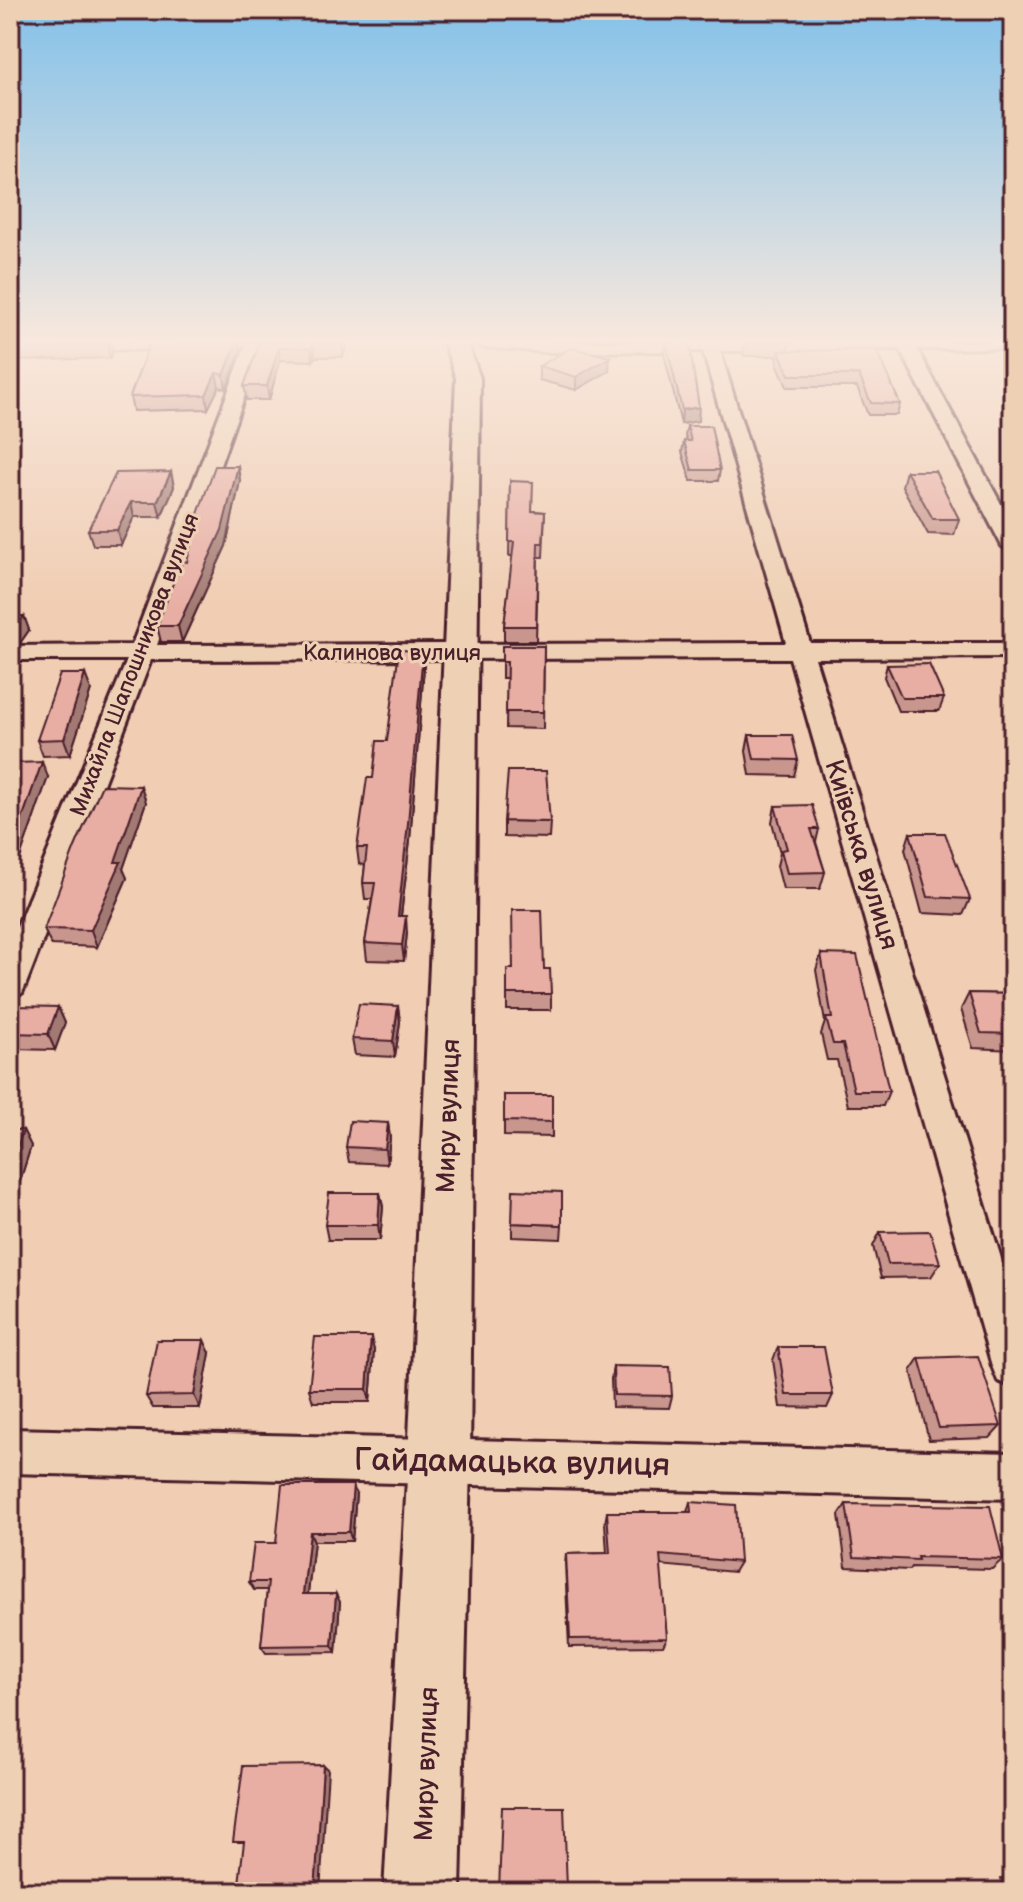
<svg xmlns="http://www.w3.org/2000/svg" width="1023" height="1902" font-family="'Balsamiq Sans',sans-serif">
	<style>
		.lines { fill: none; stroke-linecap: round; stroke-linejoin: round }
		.street-casing { stroke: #4a1f2b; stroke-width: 6 }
		.secondary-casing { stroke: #4a1f2b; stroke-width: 6 }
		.street { fill: #eed1b4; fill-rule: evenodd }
		.secondary { fill: #eed1b4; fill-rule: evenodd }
		.wall { fill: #c8968d; stroke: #4a1f2b; stroke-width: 2 }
		.shaded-wall { fill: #a27a73; stroke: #4a1f2b; stroke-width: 2 }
		.building { fill: #e8aea4; stroke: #4a1f2b; stroke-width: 2 }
		.labels { text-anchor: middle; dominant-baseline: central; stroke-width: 6; stroke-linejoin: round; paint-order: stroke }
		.far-street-label { font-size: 22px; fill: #4a1f2b; stroke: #eed1b4 }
		.street-label { font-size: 26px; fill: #4a1f2b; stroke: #eed1b4 }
		.near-street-label { font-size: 32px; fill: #4a1f2b; stroke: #eed1b4 }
	</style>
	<rect width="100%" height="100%" fill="#f0cdb3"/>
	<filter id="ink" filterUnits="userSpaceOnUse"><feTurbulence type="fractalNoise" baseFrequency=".0125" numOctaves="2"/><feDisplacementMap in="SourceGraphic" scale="16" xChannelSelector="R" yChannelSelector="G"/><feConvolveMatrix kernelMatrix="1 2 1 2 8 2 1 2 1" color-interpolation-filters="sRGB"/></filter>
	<g filter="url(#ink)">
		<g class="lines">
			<!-- street casing -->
			<g class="street-casing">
				<g id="street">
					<polygon points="10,342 199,342 200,344 192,349 10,350"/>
					<polygon points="247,342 263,343 157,645 786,643 703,351 547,352 481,347 473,342 1013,342 1013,348 917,349 1013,526 1013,553 1002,546 900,349 720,351 810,643 1013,643 1013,657 815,658 1013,1297 1013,1387 998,1381 992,1366 790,658 151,660 26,984 22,993 10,997 10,944 127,660 10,660 10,646 132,645"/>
					<polygon points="10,1429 1013,1453 1013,1499 10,1473"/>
				</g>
			</g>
			<!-- secondary casing -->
			<g class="secondary-casing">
				<polygon id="secondary" points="444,342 467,342 480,378 470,1461 460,1892 384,1892 408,1461 456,378"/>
			</g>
			<!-- street -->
			<use href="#street" class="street"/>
			<!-- secondary -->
			<use href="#secondary" class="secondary"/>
		</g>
		<!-- wall -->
		<g class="wall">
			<polygon points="10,342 110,342 113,352 110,358 10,361"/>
			<polygon points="150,342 239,342 241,351 226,389 219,387 208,409 133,411 130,397"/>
			<polygon points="260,342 348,342 343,357 315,357 313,361 280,360 269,400 247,400 244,386"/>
			<polygon points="666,342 698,421 681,424 664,354"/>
			<polygon points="745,342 790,342 788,351 877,350 900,404 897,415 868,415 857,387 787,387 777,363 778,356 744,356 743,354"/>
			<polygon points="539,366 609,371 576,390 539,380"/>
			<polygon points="687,426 720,470 718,481 691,481 682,452 684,441 687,441 685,436"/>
			<polygon points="238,466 240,481 226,546 182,642 161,642 157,626 187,562"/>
			<polygon points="906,471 959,519 954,535 928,534 902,486"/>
			<polygon points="171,472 174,487 161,517 134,517 121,545 93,545 88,530"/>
			<polygon points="510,481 532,511 545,512 543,557 538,557 536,641 504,641 504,626 513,556 509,556"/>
			<polygon points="10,616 24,616 29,630 20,643 10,644"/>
			<polygon points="544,646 543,729 506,728 507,678 502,678 502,662"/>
			<polygon points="887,665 944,698 939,711 898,711 884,677"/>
			<polygon points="424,667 410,840 401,916 407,933 404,961 367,960 365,943 372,899 365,899 363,883 365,865 359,864 357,848 387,741"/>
			<polygon points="85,674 91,690 70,755 43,756 37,740"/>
			<polygon points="749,735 798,760 794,776 750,775 746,751"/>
			<polygon points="48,777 16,869 10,869 10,782"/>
			<polygon points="146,802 123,869 127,878 97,947 51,945 44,929"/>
			<polygon points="775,806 819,829 816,842 825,872 820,889 783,889 777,866 780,853 772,822"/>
			<polygon points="504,821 550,822 549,838 504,837"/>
			<polygon points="910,833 970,899 963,915 922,913 905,849"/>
			<polygon points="1008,941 1013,941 1013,970 1004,950"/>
			<polygon points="821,954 889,1091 883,1106 848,1106 837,1060 827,1060 821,1034 825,1022 816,970"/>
			<polygon points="507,969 544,969 551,994 551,1010 507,1010"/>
			<polygon points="969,993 1013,994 1013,1050 973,1048 961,1009"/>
			<polygon points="398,1006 400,1022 395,1057 355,1055 352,1039"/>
			<polygon points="58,1007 65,1023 55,1050 12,1049 10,1046 10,1017"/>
			<polygon points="504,1095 552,1122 552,1137 504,1136"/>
			<polygon points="388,1123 390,1138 387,1164 349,1162 346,1147"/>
			<polygon points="10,1130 23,1130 31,1146 20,1181 10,1181"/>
			<polygon points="1012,1139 1013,1139 1013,1187 1003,1154"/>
			<polygon points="380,1193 383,1207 380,1240 328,1240 325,1225"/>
			<polygon points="512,1223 562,1225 561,1239 512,1237"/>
			<polygon points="880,1232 940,1263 931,1277 881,1278 873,1246"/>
			<polygon points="778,1347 833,1395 827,1408 780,1407 773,1360"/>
			<polygon points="374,1350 370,1402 313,1402 309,1389"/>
			<polygon points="210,1353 200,1408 153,1408 146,1396"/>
			<polygon points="919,1358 1001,1426 990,1438 929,1440 911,1370"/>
			<polygon points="613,1366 672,1396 669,1408 612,1407 611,1379"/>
			<polygon points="356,1494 352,1541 314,1541 308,1594 340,1602 336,1652 266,1653 261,1646 267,1590 254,1590 249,1582 276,1543"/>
			<polygon points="690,1502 740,1562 734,1572 660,1565 667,1638 663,1646 569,1647 565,1564 566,1554 607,1553 605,1523 607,1512 687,1512"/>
			<polygon points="846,1504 1003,1559 992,1569 911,1567 909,1570 846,1567 839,1515"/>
			<polygon points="1013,1876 1013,1892 1004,1892 1001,1878"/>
		</g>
		<!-- shaded-wall -->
		<g class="shaded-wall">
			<polygon points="108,342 110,342 113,352 110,358 107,344"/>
			<polygon points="237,342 239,342 241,351 226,389 224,375"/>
			<polygon points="342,342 348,342 343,357 342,344"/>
			<polygon points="313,343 315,357 313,361 311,348"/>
			<polygon points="279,347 280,360 269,400 267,386"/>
			<polygon points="610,357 609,371 576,390 576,377"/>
			<polygon points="216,373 219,387 208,409 206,395"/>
			<polygon points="699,407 698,421 681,424 682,410"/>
			<polygon points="238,466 240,481 226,546 182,642 178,626"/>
			<polygon points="171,472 174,487 161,517 157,502"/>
			<polygon points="131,502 134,517 121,545 117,530"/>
			<polygon points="24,616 29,630 20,643 15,629"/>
			<polygon points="423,651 424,667 410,840 399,932 398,916"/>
			<polygon points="85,674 91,690 70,755 64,739"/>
			<polygon points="42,762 48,777 16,869 10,853"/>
			<polygon points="141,786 146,802 123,869 127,878 97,947 91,930"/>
			<polygon points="406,916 407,933 404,961 402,945"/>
			<polygon points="398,1006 400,1022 395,1057 393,1041"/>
			<polygon points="58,1007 65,1023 55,1050 48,1034"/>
			<polygon points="388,1123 390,1138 387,1164 385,1149"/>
			<polygon points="23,1130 31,1146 20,1181 11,1166"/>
			<polygon points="380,1193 383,1207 380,1240 378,1225"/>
			<polygon points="371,1337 374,1350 370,1402 367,1389"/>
			<polygon points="204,1340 210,1353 200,1408 194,1395"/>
			<polygon points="353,1485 356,1494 352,1541 349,1532"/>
			<polygon points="310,1532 314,1541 307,1602 303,1594"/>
			<polygon points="336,1594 340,1602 336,1652 332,1645"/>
			<polygon points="323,1765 328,1770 320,1892 315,1892"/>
		</g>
		<!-- building -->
		<g class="building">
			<polygon points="10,342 108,342 107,344 10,347"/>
			<polygon points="150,342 237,342 224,375 216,373 206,395 130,397"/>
			<polygon points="260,342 342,342 342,344 313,343 311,348 279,347 267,386 244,386"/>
			<polygon points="666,342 689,342 699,407 682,410"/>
			<polygon points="571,348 610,357 576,377 539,366"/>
			<polygon points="877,350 900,404 871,403 859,375 789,375 779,351"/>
			<polygon points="687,426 711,426 720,470 692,470 684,441 691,441"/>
			<polygon points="215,466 238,466 222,530 178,626 157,626 175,578 183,561 187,562 198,514"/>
			<polygon points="906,471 935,471 959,519 933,519"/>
			<polygon points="171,472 157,502 131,502 117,530 88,530 116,473"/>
			<polygon points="510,481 533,482 532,511 545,512 543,543 538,543 536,626 504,626 514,542 509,542"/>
			<polygon points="10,616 24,616 15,629 10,630"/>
			<polygon points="502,646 544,646 543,712 506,712 507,662 502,662"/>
			<polygon points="399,650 423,651 408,823 398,916 406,916 402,945 365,943 375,883 363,883 367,848 357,848 367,778 373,778 377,741 387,741"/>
			<polygon points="929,664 944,698 902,698 887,665"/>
			<polygon points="60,674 85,674 64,739 37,740"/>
			<polygon points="749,735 792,735 798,760 754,759"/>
			<polygon points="42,762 10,853 10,782 17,763"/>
			<polygon points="508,771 546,771 550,822 504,821"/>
			<polygon points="102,785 141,786 115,862 121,862 91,930 44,929 75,847"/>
			<polygon points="812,805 819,829 811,829 825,872 787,873 781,850 787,849 775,806"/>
			<polygon points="910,833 945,833 970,899 928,897"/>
			<polygon points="512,910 542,910 544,969 550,969 551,994 507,994 507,969 513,969"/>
			<polygon points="1008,941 1013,941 1013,953"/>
			<polygon points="821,954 857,955 889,1091 854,1091 843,1044 833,1044 826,1018 832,1018"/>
			<polygon points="969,993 1013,994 1013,1034 981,1033"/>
			<polygon points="359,1004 398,1006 393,1041 352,1039"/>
			<polygon points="15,1006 58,1007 48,1034 10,1033 10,1017"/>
			<polygon points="504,1095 552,1095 552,1122 504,1121"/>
			<polygon points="350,1121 388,1123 385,1149 346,1147"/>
			<polygon points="10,1130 23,1130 11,1166 10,1166"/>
			<polygon points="513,1190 562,1192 562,1225 512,1223"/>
			<polygon points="329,1193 380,1193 378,1225 325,1225"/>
			<polygon points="930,1231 940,1263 888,1264 880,1232"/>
			<polygon points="315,1337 371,1337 367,1389 309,1389"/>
			<polygon points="157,1340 204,1340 194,1395 146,1396"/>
			<polygon points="778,1347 824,1347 833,1395 786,1395"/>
			<polygon points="978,1356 1001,1426 939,1428 919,1358"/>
			<polygon points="613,1366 670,1367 672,1396 614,1395"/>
			<polygon points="282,1485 353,1485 349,1532 310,1532 303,1594 336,1594 332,1645 261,1646 268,1582 249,1582 254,1543 276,1543"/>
			<polygon points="690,1502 736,1505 740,1562 660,1555 667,1638 570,1639 566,1554 610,1553 607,1512 691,1512"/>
			<polygon points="846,1504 990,1506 1003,1559 917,1557 918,1560 854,1557"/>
			<polygon points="323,1765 315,1892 238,1892 244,1842 233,1842 243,1766"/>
			<polygon points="502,1807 564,1807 567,1889 594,1890 594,1892 499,1892"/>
		</g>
	</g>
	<!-- sky -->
	<linearGradient id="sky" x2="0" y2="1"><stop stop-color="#83c1e9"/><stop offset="0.56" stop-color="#f8e8dd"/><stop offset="1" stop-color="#f8e8dd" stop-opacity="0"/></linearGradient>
	<rect width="1023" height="609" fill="url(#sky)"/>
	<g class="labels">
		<!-- far-street labels -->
		<g class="far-street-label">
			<text x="392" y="653">Калинова вулиця</text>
			<text transform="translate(135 665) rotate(-69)">Михайла Шапошникова вулиця</text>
		</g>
		<!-- street labels -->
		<g class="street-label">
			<text transform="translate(861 855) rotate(73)">Київська вулиця</text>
			<text transform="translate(449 1116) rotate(-88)">Миру вулиця</text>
			<text transform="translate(427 1764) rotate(-88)">Миру вулиця</text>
		</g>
		<!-- near-street labels -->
		<g class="near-street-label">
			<text transform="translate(512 1463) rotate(1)">Гайдамацька вулиця</text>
		</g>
	</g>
	<!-- margin -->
	<rect width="1023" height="1902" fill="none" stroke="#eed1b4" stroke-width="40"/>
	<rect x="20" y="20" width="983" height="1862" fill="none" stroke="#4a1f2b" stroke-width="3" filter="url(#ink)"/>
</svg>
